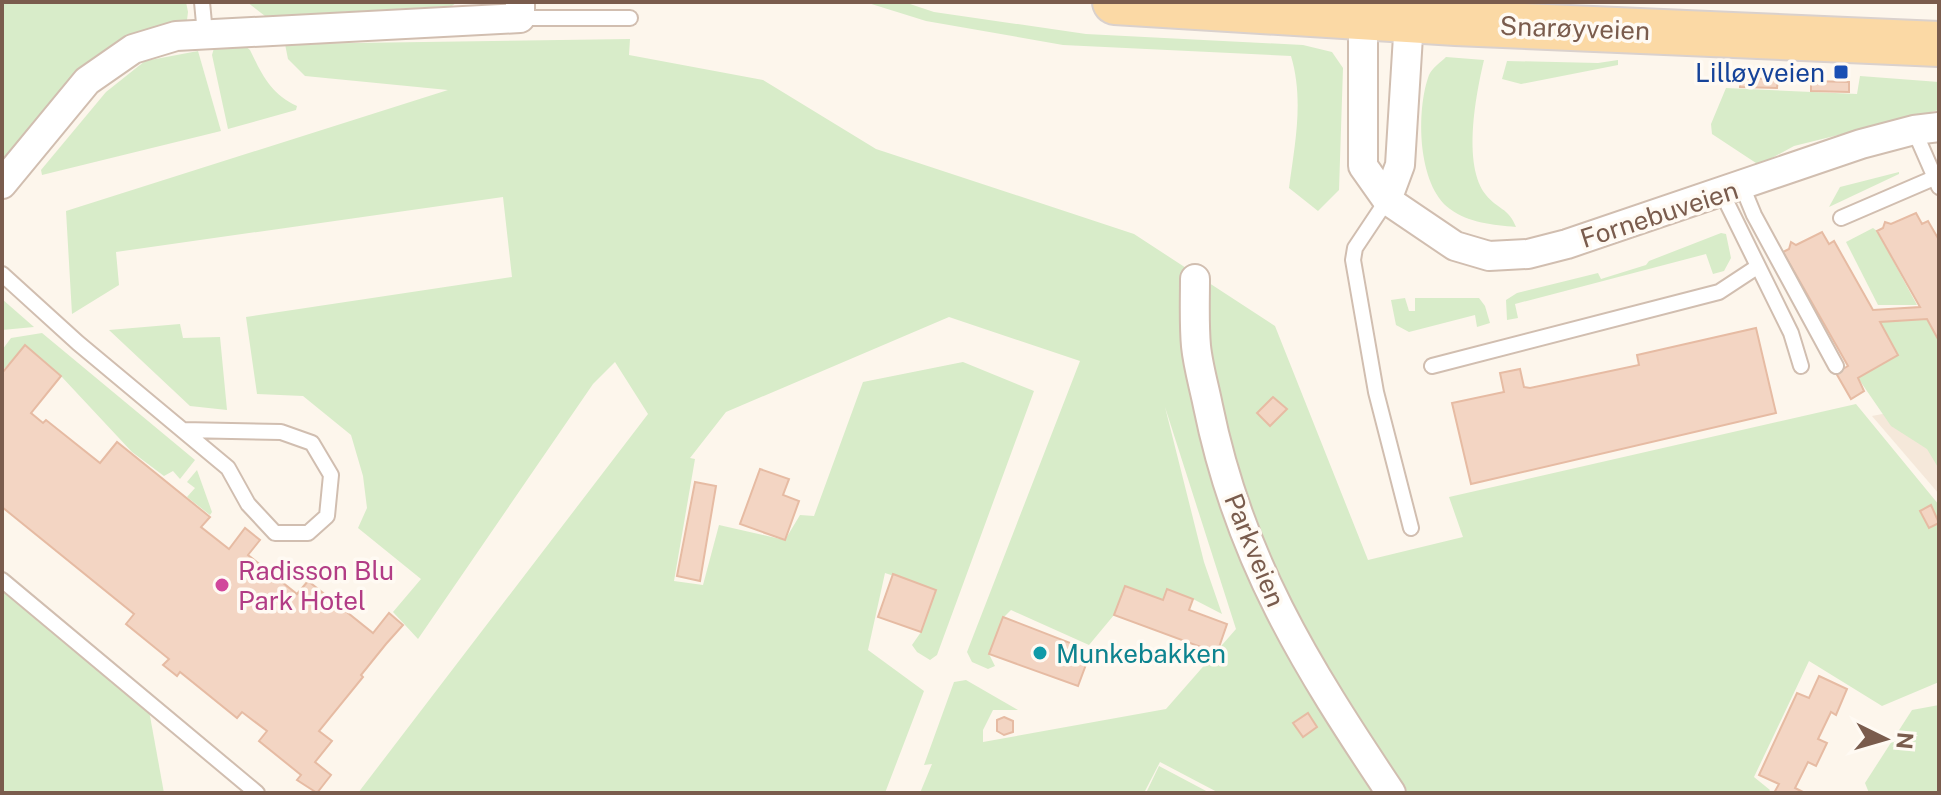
<svg xmlns="http://www.w3.org/2000/svg" width="1941" height="795" font-family="'Public Sans',sans-serif">
	<style>
		.residential { fill: #f5e8da }
		.green { fill: #d8ecc9 }
		.building { fill: #f3d5c3; stroke: #e6bba3; stroke-width: 2 }
		.lines { fill: none; stroke-linecap: round; stroke-linejoin: round }
		.service-casing { stroke: #d1beb0; stroke-width: 18 }
		.minor-casing { stroke: #d1beb0; stroke-width: 32 }
		.primary-casing { stroke: #dad1cd; stroke-width: 48 }
		.service { stroke: #fff; stroke-width: 14 }
		.minor { stroke: #fff; stroke-width: 28 }
		.primary { stroke: #fbd9a5; stroke-width: 44 }
		.transit-dot { fill: #1a4fb4; stroke: #fffaf3; stroke-width: 3 }
		.hotel-dot { fill: #d1479c; stroke: #fffaf3; stroke-width: 3 }
		.culture-dot { fill: #0f9aa8; stroke: #fffaf3; stroke-width: 3 }
		.labels { text-anchor: middle; dominant-baseline: central; stroke-width: 7; stroke-linejoin: round; paint-order: stroke }
		.street-label { font-size: 26px; fill: #7a5c4d; stroke: #fffaf3 }
		.transit-label { font-size: 26px; fill: #164399; stroke: #fffaf3; text-anchor: end }
		.hotel-label { font-size: 26px; fill: #b23c85; stroke: #fffaf3; text-anchor: start }
		.culture-label { font-size: 26px; fill: #0d838f; stroke: #fffaf3; text-anchor: start }
	</style>
	<rect width="100%" height="100%" fill="#fdf6ec"/>
	<!-- residential -->
	<polygon class="residential" points="1939,403 1939,494 1872,416"/>
	<!-- green -->
	<g class="green">
		<polygon points="2,2 186,2 188,12 187,20 132,36 2,166"/>
		<polygon points="247,2 457,2 452,6 265,16"/>
		<path d="M 865,2 L 904,2 L 934,12 L 1086,34 L 1303,45 L 1332,52 L 1343,68 L 1339,190 L 1318,211 L 1289,188 C 1295,143 1304,100 1291,56 L 1063,45 L 926,21 Z"/>
		<polygon points="630,39 629,55 763,80 876,149 1134,234 1275,326 1368,560 1463,537 1449,497 1856,404 1939,505 1939,682 1882,706 1809,661 1754,777 1770,790 1768,793 1219,793 1160,762 1144,793 920,793 932,764 924,765 954,682 966,680 1018,710 993,710 983,730 983,742 1166,709 1236,629 1165,407 1204,562 1222,614 1193,599 1168,589 1163,600 1125,586 1114,615 1089,645 1011,610 1003,618 989,654 995,666 988,669 972,662 967,652 1080,361 949,317 726,412 690,458 695,459 674,581 703,585 719,525 785,540 800,515 814,516 863,382 963,362 1034,391 937,655 930,660 917,652 912,645 921,632 936,590 885,573 868,650 924,691 885,793 358,793 648,414 615,362 593,384 418,639 393,612 421,579 358,528 367,508 363,476 351,435 303,396 257,394 246,317 512,277 503,197 116,252 119,285 72,314 66,211 448,90 305,76 288,59 285,44"/>
		<path d="M 245,46 L 250,50 C 262,75 271,94 297,106 L 296,110 L 228,129 L 212,55 L 214,48 Z"/>
		<polygon points="198,51 221,131 42,175 41,170 106,92 145,61"/>
		<path d="M 1446,57 L 1484,60 C 1476,94 1462,165 1486,195 C 1497,209 1509,208 1516,227 C 1493,225 1469,223 1450,209 C 1417,185 1416,110 1429,75 C 1432,68 1441,62 1446,57 Z"/>
		<polygon points="1618,60 1618,65 1521,84 1502,79 1507,61 1598,63"/>
		<polygon points="1860,76 1939,82 1939,110 1794,146 1759,165 1712,134 1711,124 1726,88 1857,94"/>
		<polygon points="1899,172 1899,174 1829,207 1840,187"/>
		<polygon points="1873,228 1877,231 1917,305 1878,305 1846,242"/>
		<polygon points="1721,233 1726,234 1731,258 1724,271 1713,274 1706,254 1515,304 1518,318 1507,320 1506,300 1517,293 1598,273 1601,279 1646,265 1649,261"/>
		<polygon points="1405,298 1409,311 1415,311 1415,298 1479,298 1485,306 1490,323 1477,327 1475,315 1409,332 1396,325 1391,300"/>
		<polygon points="2,299 34,327 2,330"/>
		<polygon points="1927,319 1939,341 1939,469 1927,449 1891,426 1858,378 1880,322"/>
		<polygon points="180,324 183,338 220,337 227,410 190,406 109,330"/>
		<polygon points="42,333 195,460 180,479 173,471 164,476 132,452 61,376 25,346 2,371 2,350 11,338"/>
		<polygon points="197,470 212,512 210,515 187,497 195,488 187,482"/>
		<polygon points="2,574 148,705 164,793 2,793"/>
		<polygon points="1939,705 1939,793 1869,793 1865,783 1912,710"/>
		<polygon points="1159,766 1210,793 1146,793"/>
	</g>
	<!-- building -->
	<g class="building">
		<polygon points="1740,78 1778,79 1777,88 1740,87"/>
		<polygon points="1811,81 1849,82 1849,92 1811,91"/>
		<polygon points="1916,213 1922,224 1928,221 1939,240 1939,341 1927,319 1880,322 1898,355 1858,378 1864,391 1851,399 1836,373 1848,366 1783,252 1789,249 1791,242 1796,245 1822,232 1829,244 1834,241 1873,310 1920,307 1877,231 1883,228 1885,222 1891,224"/>
		<polygon points="1756,328 1776,413 1471,484 1452,403 1504,392 1500,373 1520,369 1524,387 1530,388 1639,365 1637,355"/>
		<polygon points="25,345 61,376 31,413 43,423 46,420 100,463 117,442 210,517 201,527 229,549 245,528 260,540 248,555 297,594 308,581 373,633 389,613 403,625 386,644 361,675 363,677 319,731 332,741 315,762 331,775 317,793 297,780 301,775 259,741 267,731 242,712 237,718 180,672 177,676 163,665 169,659 126,624 134,614 2,507 2,373"/>
		<polygon points="1273,397 1287,409 1270,426 1257,413"/>
		<polygon points="760,469 789,479 783,495 799,501 785,540 740,524"/>
		<polygon points="695,482 716,486 700,581 677,576"/>
		<polygon points="1931,505 1939,523 1929,528 1920,511"/>
		<polygon points="893,574 936,590 921,632 878,617"/>
		<polygon points="1125,586 1163,600 1167,589 1193,599 1189,610 1227,624 1217,653 1114,615"/>
		<polygon points="1003,617 1091,651 1078,686 989,654"/>
		<polygon points="1819,676 1847,689 1836,715 1831,712 1818,739 1827,743 1816,766 1808,762 1795,788 1805,793 1774,793 1779,784 1759,775 1797,693 1809,698"/>
		<polygon points="1308,713 1317,727 1303,737 1293,723"/>
		<polygon points="1004,717 1013,721 1013,732 1004,735 997,731 997,720"/>
	</g>
	<g class="lines">
		<!-- service casing -->
		<g class="service-casing">
			<g id="service">
				<polyline points="202,2 205,34"/>
				<polyline points="520,18 630,18"/>
				<polyline points="1914,130 1939,187"/>
				<polyline points="1742,186 1754,215 1836,366"/>
				<polyline points="1722,193 1791,333 1801,366"/>
				<polyline points="1387,200 1355,248 1353,260 1376,392 1411,528"/>
				<polyline points="1841,218 1934,178"/>
				<polyline points="2,274 78,343 228,468 248,504 275,533 308,533 327,516 331,475 312,443 281,432 183,430"/>
				<polyline points="1432,366 1719,292 1757,267"/>
				<polyline points="2,580 257,793"/>
			</g>
		</g>
		<!-- minor casing -->
		<g class="minor-casing">
			<g id="minor">
				<polyline points="1363,17 1363,166 1387,200 1455,246 1489,256 1528,254 1567,244 1861,144 1914,130 1939,127"/>
				<polyline points="2,184 87,81 133,49 176,36 520,18 520,2"/>
				<polyline points="1387,200 1400,165 1409,20"/>
				<path d="M 1195,279 C 1195,302 1194,324 1196,346 C 1198,366 1204,386 1208,406 C 1239,559 1306,666 1391,793"/>
			</g>
		</g>
		<!-- primary casing -->
		<g class="primary-casing">
			<polyline id="primary" points="1115,2 1456,23 1939,44"/>
		</g>
		<!-- service -->
		<use href="#service" class="service"/>
		<!-- minor -->
		<use href="#minor" class="minor"/>
		<!-- primary -->
		<use href="#primary" class="primary"/>
	</g>
	<!-- markers -->
	<rect class="transit-dot" x="1833" y="64" width="16" height="16" rx="4"/>
	<circle class="hotel-dot" cx="222" cy="585" r="8"/>
	<circle class="culture-dot" cx="1040" cy="653" r="8"/>
	<g class="labels">
		<!-- street labels -->
		<g class="street-label">
			<text transform="translate(1575 28) rotate(2)">Snarøyveien</text>
			<text transform="translate(1659 214) rotate(-18)">Fornebuveien</text>
			<text transform="translate(1255 550) rotate(68)">Parkveien</text>
		</g>
		<!-- transit labels -->
		<g class="transit-label">
			<text x="1825" y="72">Lilløyveien</text>
		</g>
		<!-- hotel labels -->
		<g class="hotel-label">
			<text x="238" y="570">Radisson Blu<tspan x="238" dy="30">Park Hotel</tspan></text>
		</g>
		<!-- culture labels -->
		<g class="culture-label">
			<text x="1056" y="653">Munkebakken</text>
		</g>
	</g>
	<!-- border -->
	<rect width="1941" height="795" fill="none" stroke="#7a5c4d" stroke-width="8"/>
	<!-- north arrow -->
	<g transform="translate(1885 739) rotate(95)" stroke="#fffaf3" stroke-width="6" paint-order="stroke">
	<path d="M0-6L14 30L0 20L-14 30Z" fill="#7a5c4d"/>
	<text y="-12" font-size="22" font-weight="bold" text-anchor="middle" fill="#7a5c4d">N</text>
	</g>
</svg>
